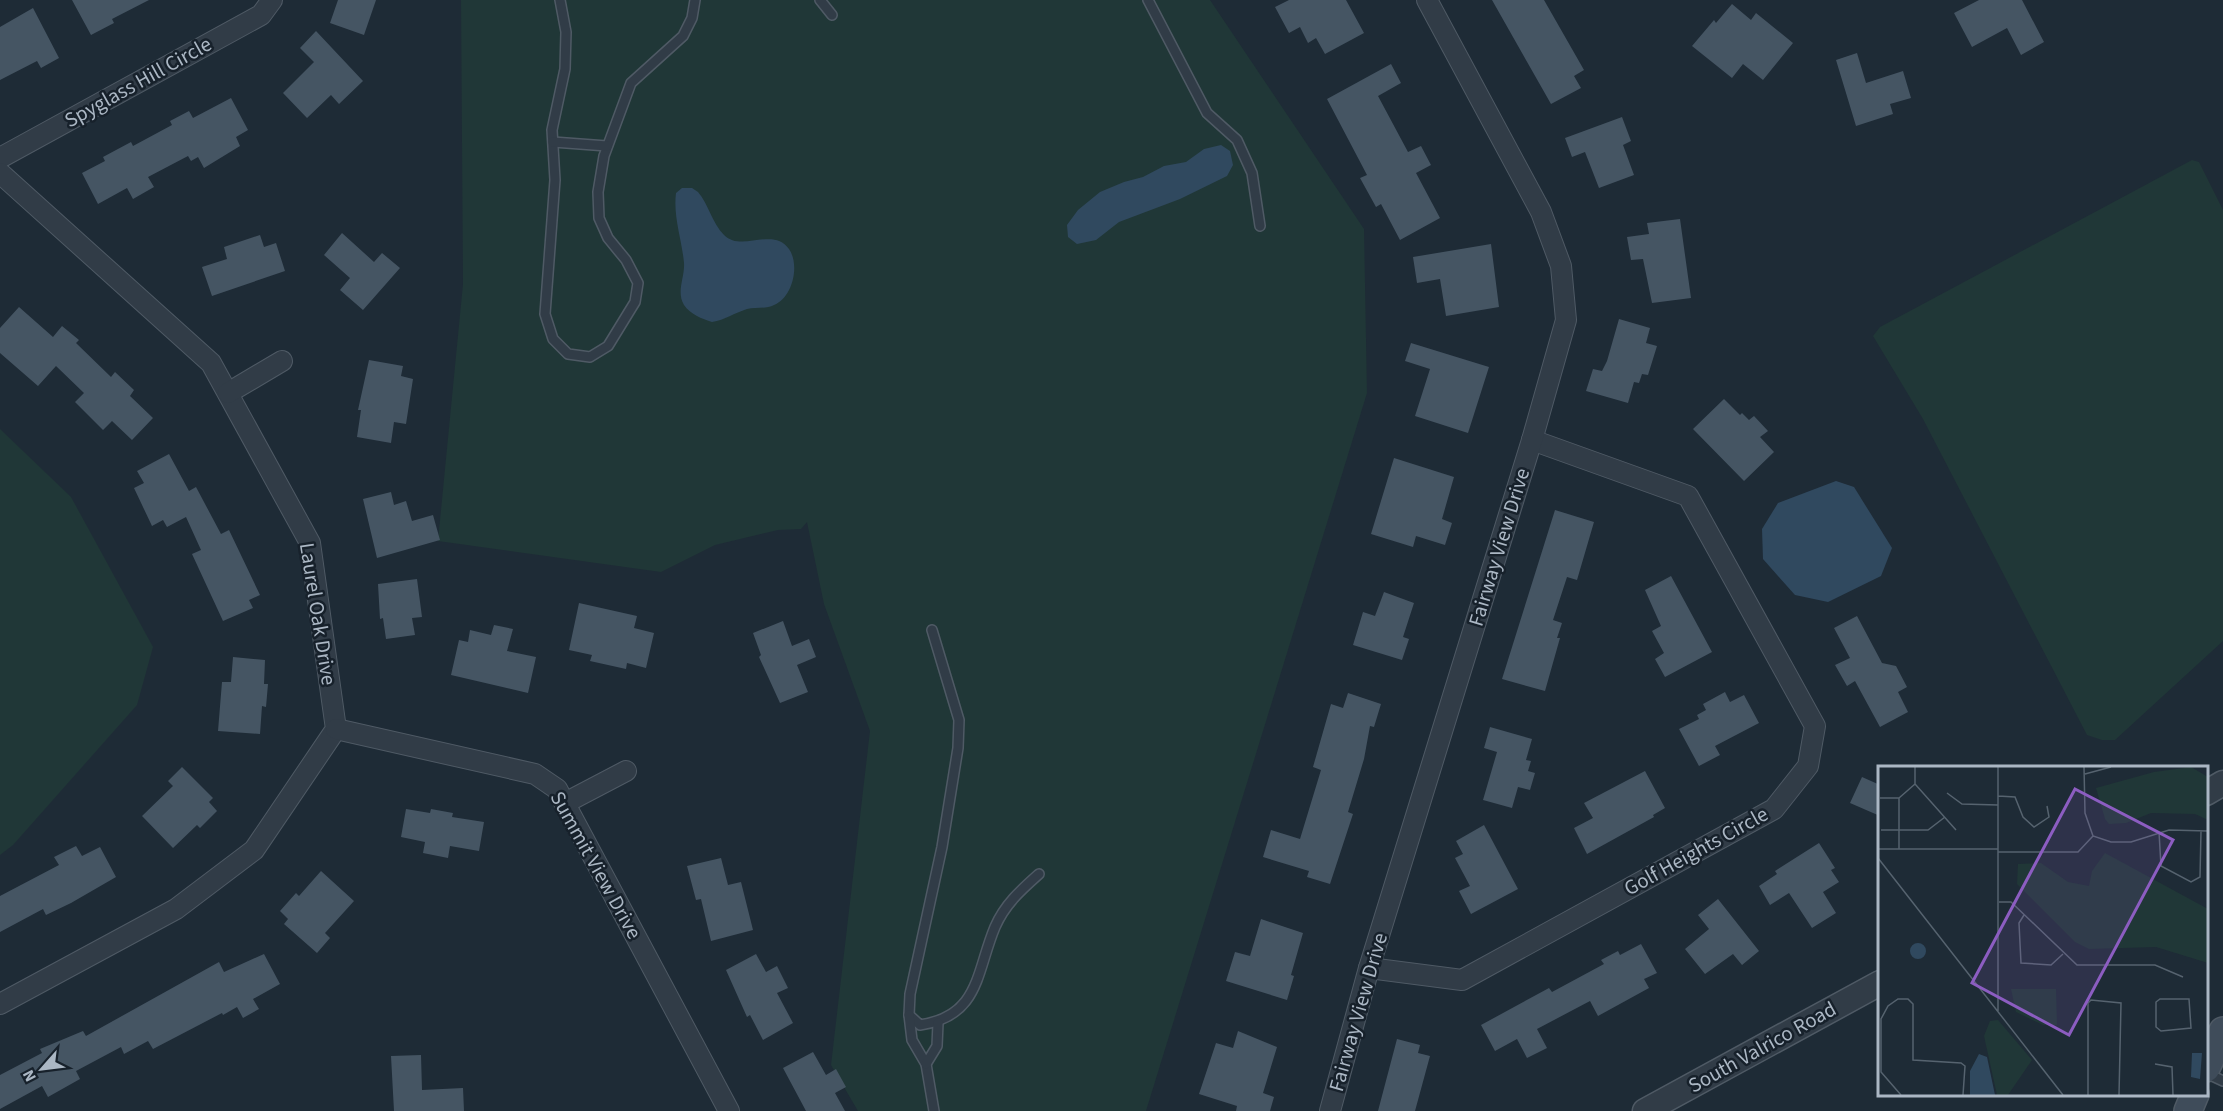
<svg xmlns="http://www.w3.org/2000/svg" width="2223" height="1111" font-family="'Source Sans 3',sans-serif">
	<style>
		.green { fill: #203737 }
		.water { fill: #30495f }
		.building { fill: #455563 }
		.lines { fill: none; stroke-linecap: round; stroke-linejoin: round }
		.service-casing { stroke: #4f5a65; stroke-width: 12 }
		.minor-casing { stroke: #4f5a65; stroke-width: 22 }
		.tertiary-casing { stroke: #4f5a65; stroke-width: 27 }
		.secondary-casing { stroke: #4f5a65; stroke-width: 30 }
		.service { stroke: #313c47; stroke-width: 9 }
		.minor { stroke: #313c47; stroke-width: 20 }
		.tertiary { stroke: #313c47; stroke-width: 24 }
		.secondary { stroke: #3f4c5a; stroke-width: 27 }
		.labels { text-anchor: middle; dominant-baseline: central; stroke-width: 5; stroke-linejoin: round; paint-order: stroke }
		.street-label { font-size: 21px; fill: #abb7c4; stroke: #17212b }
		.inset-road { fill: none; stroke: #56636f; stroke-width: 1.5 }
		.view { fill: #8c5dc1; fill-opacity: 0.15; stroke: #8c5dc1; stroke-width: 3 }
		.inset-edge { fill: none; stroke: #abb7c4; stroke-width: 3 }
	</style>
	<rect width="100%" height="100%" fill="#1e2b36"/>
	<!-- green -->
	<g class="green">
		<polygon points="461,0 1210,0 1364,229 1367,393 1146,1111 858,1111 831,1065 870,731 824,604 807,522 801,529 778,530 715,545 661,572 438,541 463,284"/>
		<polygon points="2192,160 2199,162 2223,210 2223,641 2115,740 2102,740 2087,735 1923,419 1873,336 1880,327"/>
		<polygon points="0,429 71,497 153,647 137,705 13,845 0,855"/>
	</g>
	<!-- water -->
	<g class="water">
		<polygon points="1221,145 1230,151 1233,165 1227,176 1180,199 1119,222 1096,240 1077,244 1068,237 1067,225 1078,210 1100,192 1124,182 1143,177 1164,166 1186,162 1204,149"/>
		<path d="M 682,188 L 692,188 L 698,192 C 709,205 712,223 724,235 C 742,253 773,226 789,249 C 800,265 793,297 774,305 C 766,309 755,307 747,309 C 734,313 725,320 712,322 C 702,319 690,314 684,305 C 676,292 685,277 684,263 C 682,240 673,217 676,193 Z"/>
		<polygon points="1836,481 1854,487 1892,548 1881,576 1828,602 1795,595 1763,559 1762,529 1778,503"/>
	</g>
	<!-- building -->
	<g class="building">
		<polygon points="72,0 149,0 112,19 114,23 91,35"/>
		<polygon points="338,0 376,0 364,35 330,23"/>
		<polygon points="1289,0 1346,0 1364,33 1325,54 1316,38 1308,43 1300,27 1289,33 1275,7"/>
		<polygon points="1492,0 1544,0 1584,70 1574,76 1581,88 1551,104"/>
		<polygon points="1979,0 2022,0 2044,42 2021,55 2007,28 1972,47 1954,13"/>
		<polygon points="1732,4 1751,20 1756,13 1793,43 1763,80 1743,64 1732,78 1692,46 1714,20 1716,23"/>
		<polygon points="33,8 59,58 41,68 37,61 0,80 0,27"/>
		<polygon points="316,31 363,81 339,104 331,95 307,118 283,93 314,62 300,48"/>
		<polygon points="1857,53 1866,83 1903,71 1911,98 1890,104 1893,114 1856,126 1836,60"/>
		<polygon points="1391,64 1401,83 1378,96 1408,152 1421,146 1431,165 1416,173 1440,218 1400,240 1381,204 1376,207 1360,178 1367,175 1327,99"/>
		<polygon points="231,98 248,130 236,137 240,146 204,168 198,157 191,161 188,156 148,177 154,187 133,199 127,188 98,204 82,173 105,161 103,157 131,142 133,146 172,125 170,121 189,111 193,118"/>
		<polygon points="1622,117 1631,141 1623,145 1634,175 1599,188 1585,152 1572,157 1565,138"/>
		<polygon points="1680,219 1691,298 1652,303 1643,259 1631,260 1627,237 1649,234 1647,223"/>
		<polygon points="342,233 374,262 382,253 400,268 363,310 340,290 350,278 324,255"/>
		<polygon points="260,235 264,247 276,243 285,271 212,296 202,267 227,259 224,247"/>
		<polygon points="1491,244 1499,307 1446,316 1440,279 1417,283 1413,257"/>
		<polygon points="19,307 53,337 62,326 79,340 76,343 111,377 115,372 134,390 130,396 153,418 132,440 112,421 103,430 75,402 84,393 56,366 38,386 0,353 0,328"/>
		<polygon points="1619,319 1650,328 1646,343 1657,346 1648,375 1642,374 1639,383 1634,382 1628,403 1586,391 1593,369 1602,371 1607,361"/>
		<polygon points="1411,343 1489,367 1468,433 1415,416 1430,369 1405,361"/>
		<polygon points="369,360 403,366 401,376 413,379 406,424 394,422 391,443 357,437 361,410 358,410"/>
		<polygon points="1724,399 1740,415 1742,413 1749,420 1754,416 1768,431 1760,437 1774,452 1744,481 1693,429"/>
		<polygon points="169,454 189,491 196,487 221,534 229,530 260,595 249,600 253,608 223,621 192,554 201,550 186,517 167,527 163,520 152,526 134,488 144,483 137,471"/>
		<polygon points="1394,458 1454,477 1442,519 1452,523 1445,545 1416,536 1413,547 1371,534"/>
		<polygon points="391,492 394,505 406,501 412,521 433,515 440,540 377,558 363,499"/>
		<polygon points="1555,510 1594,522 1577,580 1567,577 1553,620 1562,623 1557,638 1560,638 1545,691 1502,679"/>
		<polygon points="1671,576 1712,652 1665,677 1655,659 1664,653 1652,631 1661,626 1645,590"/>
		<polygon points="417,579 422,617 412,618 415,635 386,639 383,618 380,619 378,584"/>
		<polygon points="1384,592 1414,603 1403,637 1409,639 1402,660 1353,645 1363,612 1375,616"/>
		<polygon points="579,603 637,616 634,628 654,633 646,668 627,663 626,669 590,661 592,655 569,650"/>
		<polygon points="1857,616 1882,663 1896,666 1907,687 1898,692 1908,712 1880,727 1855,681 1847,686 1835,665 1850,658 1834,628"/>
		<polygon points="783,621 792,646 809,639 816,657 797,665 808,692 780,703 759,657 761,655 753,633"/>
		<polygon points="494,625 513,629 507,651 536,657 528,693 451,675 459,640 468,642 470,630 491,635"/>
		<polygon points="233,657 265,660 264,684 268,684 266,707 262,706 260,734 218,731 222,682 231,682"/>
		<polygon points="1725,692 1730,702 1744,695 1759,723 1715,746 1720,755 1699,766 1679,729 1699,719 1697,715 1706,710 1703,704"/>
		<polygon points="1348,693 1381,704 1374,727 1370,726 1364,759 1348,812 1353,814 1330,884 1307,877 1309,871 1263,857 1271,830 1300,839 1321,770 1313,767 1331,704 1343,708"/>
		<polygon points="1490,727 1532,739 1526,760 1531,761 1528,771 1535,773 1530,790 1518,787 1512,808 1483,800 1497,752 1484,748"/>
		<polygon points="182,767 213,798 209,802 217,811 200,828 197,825 173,848 142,816 173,786 168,781"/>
		<polygon points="1645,771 1665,808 1653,815 1654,817 1587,854 1574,828 1593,818 1584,803"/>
		<polygon points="1862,777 1880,785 1880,816 1850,803"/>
		<polygon points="406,809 430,813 431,809 453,813 452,817 484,822 479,851 450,846 448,858 423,853 425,842 401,837"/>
		<polygon points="1484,825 1518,889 1471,914 1459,891 1470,886 1455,858 1463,854 1456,841"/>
		<polygon points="1819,843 1835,868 1831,870 1839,882 1823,892 1836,913 1812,928 1789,893 1770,905 1759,886 1777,874 1775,871"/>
		<polygon points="76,846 82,856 100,847 116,877 71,903 46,915 43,909 0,932 0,896 59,865 54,857"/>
		<polygon points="721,858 728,885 741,882 753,930 711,941 701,899 696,900 687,866"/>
		<polygon points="321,871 354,901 325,933 330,938 317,953 284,924 288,919 280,911 296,893 299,896"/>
		<polygon points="1718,899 1759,951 1742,965 1733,954 1705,974 1685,949 1709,929 1698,915"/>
		<polygon points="1261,919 1303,933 1291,975 1294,976 1287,1000 1226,981 1235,952 1250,956"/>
		<polygon points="1641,944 1657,973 1644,979 1649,988 1598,1016 1590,1001 1537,1029 1547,1048 1527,1058 1517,1039 1495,1051 1481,1025 1549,988 1552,992 1604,964 1601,960 1618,951 1620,955"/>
		<polygon points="264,954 280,984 253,999 259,1009 243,1018 237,1007 223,1015 222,1013 153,1049 148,1041 124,1054 121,1047 76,1071 80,1079 48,1097 42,1086 0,1109 0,1075 42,1053 40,1049 83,1031 86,1036 219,962 224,972"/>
		<polygon points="756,954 766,972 777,966 788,988 777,993 793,1023 763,1040 750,1015 747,1017 726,970"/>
		<polygon points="1238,1031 1277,1047 1263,1093 1274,1097 1270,1111 1236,1111 1237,1106 1199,1094 1216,1043 1233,1048"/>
		<polygon points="1397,1039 1420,1045 1418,1053 1430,1056 1415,1111 1378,1111"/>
		<polygon points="813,1052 826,1075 836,1069 846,1087 835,1093 845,1111 806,1111 783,1068"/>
		<polygon points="421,1055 422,1090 463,1088 464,1111 394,1111 391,1056"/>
	</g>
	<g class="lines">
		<!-- service casing -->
		<g class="service-casing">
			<g id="service">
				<polyline points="560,0 566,32 565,69 552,130 555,180 545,314 553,339 568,354 590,357 608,346 635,302 638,283 626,260 608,238 599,218 598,192 604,156 631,83 683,36 692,18 695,0"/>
				<polyline points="820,0 832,15"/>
				<polyline points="1148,0 1207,113 1237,140 1252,173 1260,226"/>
				<polyline points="553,142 607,146"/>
				<path d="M 932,630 L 959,720 L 958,748 L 942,847 L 910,994 L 909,1015 L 920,1025 C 980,1016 976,972 995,927 C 1005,904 1021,890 1039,874"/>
				<polyline points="909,1015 912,1040 926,1064 934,1111"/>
				<polyline points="926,1064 937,1046 938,1023"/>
				<polyline points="2206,1073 2223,1081"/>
			</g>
		</g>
		<!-- minor casing -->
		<g class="minor-casing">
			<g id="minor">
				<polyline points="0,158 261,15 272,0"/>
				<polyline points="0,173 211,363 310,543 336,729 254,850 176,909 0,1004"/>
				<polyline points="228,393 282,361"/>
				<polyline points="336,729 535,774 557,789 729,1111"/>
				<polyline points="565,803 626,771"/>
				<polyline points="1369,968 1462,980 1774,809 1808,766 1815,726 1688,496 1532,440"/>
				<polyline points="1330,1111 1369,968 1532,440 1566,320 1561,266 1541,212 1427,0"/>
			</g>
		</g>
		<!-- tertiary casing -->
		<g class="tertiary-casing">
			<g id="tertiary">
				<polyline points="2206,793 2223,783"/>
				<polyline points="1645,1111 1880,983"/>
			</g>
		</g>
		<!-- secondary casing -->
		<g class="secondary-casing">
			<g id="secondary">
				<polyline points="2206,1068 2223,1031"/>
				<polyline points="2188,1111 2195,1094"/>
			</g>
		</g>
		<!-- service -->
		<use href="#service" class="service"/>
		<!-- minor -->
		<use href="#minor" class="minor"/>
		<!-- tertiary -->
		<use href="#tertiary" class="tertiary"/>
		<!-- secondary -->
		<use href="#secondary" class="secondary"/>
	</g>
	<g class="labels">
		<!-- street labels -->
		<g class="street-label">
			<text transform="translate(138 82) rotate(-29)">Spyglass Hill Circle</text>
			<text transform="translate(1499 547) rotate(-73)">Fairway View Drive</text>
			<text transform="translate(318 614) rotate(81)">Laurel Oak Drive</text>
			<text transform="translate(1696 851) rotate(-29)">Golf Heights Circle</text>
			<text transform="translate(596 865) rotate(61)">Summit View Drive</text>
			<text transform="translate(1358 1012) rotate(-74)">Fairway View Drive</text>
			<text transform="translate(1762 1047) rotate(-29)">South Valrico Road</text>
		</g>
	</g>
	<!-- overview -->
	<g transform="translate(1878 766)">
		<rect width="330" height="330" fill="#1e2b36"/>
		<path d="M 313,1 L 330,11 L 330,54 L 317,48 L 273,47 L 248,57 L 231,58 L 227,53 L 218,22 L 276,6 ZM 227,87 L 330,143 L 330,197 L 278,181 L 211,183 L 197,176 L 139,118 L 140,98 L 163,97 L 190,116 L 211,120 L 214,105 ZM 133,223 L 178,223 L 179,259 L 165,259 L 138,246 ZM 120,254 L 154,294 L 130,329 L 119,329 L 106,270 L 112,255 Z" fill="#203737"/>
		<path d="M32 185a8 8 0 1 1 16 0a8 8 0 1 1-16 0ZM 314,287 L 324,287 L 322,313 L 313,311 ZM 101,288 L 109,291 L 117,329 L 92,329 L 92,305 Z" fill="#30495f"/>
		<path class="inset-road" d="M 37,1 L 37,18 L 78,64M 206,1 L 207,47 L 215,70 L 233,76 L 253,76 L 291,64 L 330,65M 207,8 L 233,1M 69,27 L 84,38 L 120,39M 120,30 L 137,31 L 145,51 L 156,61 L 171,51 L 169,40M 2,32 L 21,32M 3,64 L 50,64 L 67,51M 281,66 L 283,100 L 313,116 L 322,111 L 323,65M 0,83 L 120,83M 21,83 L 21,32 L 37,18M 120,86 L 200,86 L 215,70M 0,92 L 185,329M 121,136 L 133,136 L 199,199 L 277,199 L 305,211M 146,149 L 141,157 L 143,197 L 173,199 L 185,188M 282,233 L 311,233 L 313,262 L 283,265 L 278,261 L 278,236 ZM 120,245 L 120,1M 277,298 L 294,301 L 295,329M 23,329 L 3,306 L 3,253 L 10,240 L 20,233 L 30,233 L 35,238 L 35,294 L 83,297 L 87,300 L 85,329M 210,329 L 210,237 L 213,234 L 243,237 L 241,329"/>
		<path class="view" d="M 197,23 L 295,74 L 191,269 L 94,217 Z"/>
		<rect width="330" height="330" class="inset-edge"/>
	</g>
	<!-- north arrow -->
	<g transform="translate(42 1069) rotate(242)" stroke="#17212b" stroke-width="4.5" paint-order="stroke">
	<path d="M0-4.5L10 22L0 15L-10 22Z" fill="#abb7c4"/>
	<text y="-9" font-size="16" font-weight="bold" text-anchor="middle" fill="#abb7c4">N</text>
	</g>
</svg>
